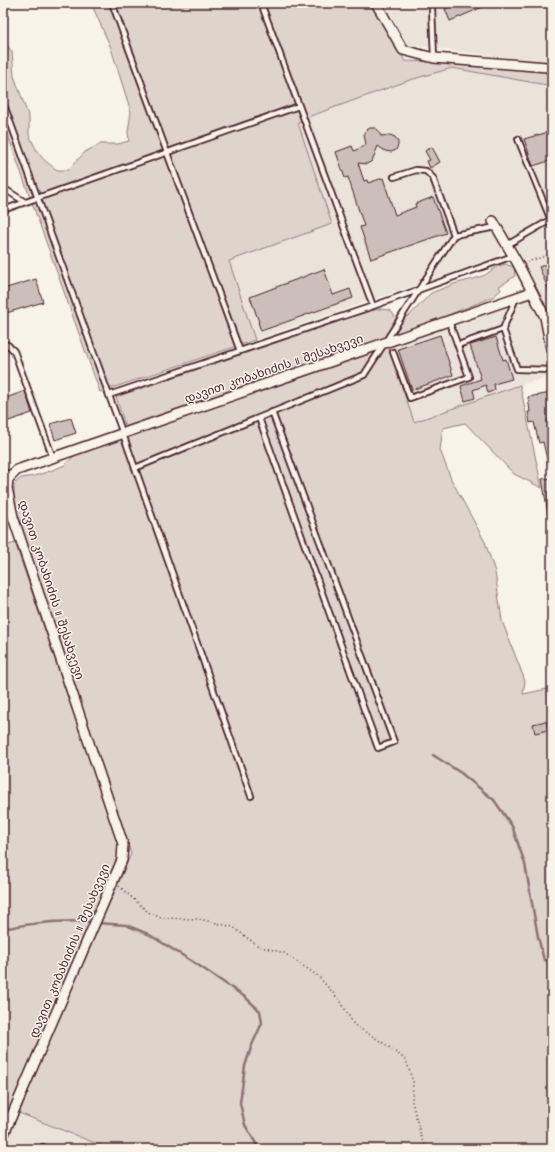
<svg xmlns="http://www.w3.org/2000/svg" width="555" height="1152" font-family="'Architects Daughter','Noto Sans Georgian',sans-serif">
	<style>
		.built { fill: #eae3da }
		.green { fill: #ded4cc; stroke: #947a7c }
		.lines { fill: none; stroke-linecap: round; stroke-linejoin: round }
		.stream { stroke: #8e7275; stroke-width: 2.5 }
		.building { fill: #ccbfb9; stroke: #4a1f2b }
		.service-casing { stroke: #4a1f2b; stroke-width: 8 }
		.minor-casing { stroke: #4a1f2b; stroke-width: 12 }
		.path { stroke: #4a1f2b; stroke-width: 1.5; stroke-dasharray: 1 3; stroke-linecap: butt }
		.service { stroke: #f7f3e8; stroke-width: 4.5 }
		.minor { stroke: #f7f3e8; stroke-width: 9 }
		.labels { text-anchor: middle; dominant-baseline: central; stroke-width: 3; stroke-linejoin: round; paint-order: stroke }
		.street-label { font-size: 12px; fill: #4a1f2b; stroke: #f7f3e8 }
	</style>
	<rect width="100%" height="100%" fill="#f7f3e8"/>
	<filter id="ink" filterUnits="userSpaceOnUse"><feTurbulence type="fractalNoise" baseFrequency=".025" numOctaves="2"/><feDisplacementMap in="SourceGraphic" scale="8" xChannelSelector="R" yChannelSelector="G"/><feConvolveMatrix kernelMatrix="1 2 1 2 8 2 1 2 1" color-interpolation-filters="sRGB"/></filter>
	<g filter="url(#ink)">
		<!-- built -->
		<g class="built">
			<polygon points="384,3 552,3 552,63 408,45"/>
			<polygon points="452,68 552,86 552,313 549,315 497,219 489,214 486,218 502,249 498,257 255,340 229,261 332,224 298,123 308,117 410,80"/>
			<polygon points="531,297 542,318 552,376 520,385 414,422 388,346"/>
			<polygon points="19,1113 110,1149 3,1149"/>
		</g>
		<!-- green -->
		<g class="green">
			<polygon points="91,3 371,3 405,61 466,63 542,71 552,75 552,86 452,68 410,80 308,117 298,123 332,224 229,261 255,340 100,392 3,122 3,39 12,52 14,76 29,118 29,135 37,151 44,160 57,170 68,170 85,152 100,144 118,144 129,141 128,132 131,112 111,48"/>
			<polygon points="505,264 514,267 515,276 503,284 499,286 501,290 493,297 421,326 126,428 116,397 367,312 379,309 390,310 396,318 409,316 431,293 457,283 474,279 485,275 498,266"/>
			<polygon points="388,346 414,422 520,385 542,488 514,474 465,423 443,428 440,450 451,479 485,542 495,572 502,621 525,681 523,694 552,688 552,1149 110,1149 19,1113 72,985 102,902 110,902 131,854 16,516 14,497 14,484 21,478 34,476 50,471 65,465 77,453"/>
			<polygon points="15,543 119,846 119,860 3,1124 3,547"/>
		</g>
		<g class="lines">
			<!-- stream -->
			<g class="stream">
				<polyline points="433,755 461,773 494,800 512,826 525,864 538,937 544,960 552,961"/>
				<polyline points="97,923 126,925 148,934 198,965 245,997 260,1011 262,1023 252,1045 245,1066 240,1103 245,1125 258,1147 260,1149"/>
				<path d="M 3,929 C 31,923 63,920 92,922"/>
			</g>
		</g>
		<!-- building -->
		<g class="building">
			<polygon points="458,3 492,3 450,21 445,9"/>
			<polygon points="370,128 375,128 378,130 381,136 390,135 395,137 398,142 398,145 396,150 391,152 385,151 378,146 372,161 367,164 358,163 364,181 367,180 368,183 383,178 395,215 416,207 415,204 433,197 446,233 371,259 360,227 364,226 348,177 345,178 336,152 352,146 354,151 366,145 364,134 365,131"/>
			<polygon points="552,131 552,160 533,166 524,139"/>
			<polygon points="432,147 440,162 430,168 427,161 430,160 425,151"/>
			<polygon points="552,262 552,298 539,267"/>
			<polygon points="324,269 333,295 350,289 353,298 261,331 258,322 259,322 250,297"/>
			<polygon points="36,279 43,302 3,314 3,289"/>
			<polygon points="440,335 453,375 412,390 398,349"/>
			<polygon points="496,337 503,360 506,359 512,379 494,384 495,390 488,393 486,385 473,390 475,398 465,401 461,386 481,379 470,345"/>
			<polygon points="25,391 32,413 3,423 3,399"/>
			<polygon points="551,393 552,420 547,420 552,440 552,468 549,468 543,442 539,443 534,422 530,423 528,412 530,412 528,397"/>
			<polygon points="71,418 76,433 55,440 50,424"/>
			<polygon points="552,478 552,514 548,514 542,479"/>
			<polygon points="546,721 548,730 535,733 533,724"/>
		</g>
		<g class="lines">
			<!-- service casing -->
			<g class="service-casing">
				<g id="service">
					<polyline points="112,3 240,351"/>
					<polyline points="261,3 373,306"/>
					<polyline points="432,8 434,58"/>
					<polyline points="3,102 123,434 251,796"/>
					<polyline points="518,139 552,223"/>
					<polyline points="394,177 416,170 426,171 433,178 454,235"/>
					<polyline points="3,188 25,202"/>
					<polyline points="3,210 299,106"/>
					<polyline points="507,245 552,219"/>
					<polyline points="503,329 516,298"/>
					<polyline points="3,344 8,345 14,351 53,458"/>
					<polyline points="458,345 503,329 517,369 552,370"/>
					<polyline points="393,352 410,398 469,377 449,321"/>
					<polyline points="109,395 373,306 513,256"/>
					<polyline points="259,418 378,748 394,742 272,412"/>
					<polyline points="135,468 364,375 454,235 496,227"/>
					<polyline points="3,475 12,472"/>
					<polyline points="43,1149 43,1147"/>
				</g>
			</g>
			<!-- minor casing -->
			<g class="minor-casing">
				<g id="minor">
					<polyline points="376,3 403,50 434,58 547,67 552,70"/>
					<polyline points="493,221 518,264 545,317 552,354"/>
					<polyline points="3,1136 122,860 123,844 13,517 7,488 8,479 17,470 532,292"/>
				</g>
			</g>
			<!-- path -->
			<g class="path">
				<polyline points="527,262 552,254"/>
				<polyline points="119,886 148,912 161,918 199,919 233,927 258,946 284,953 318,976 341,1002 354,1025 385,1044 406,1060 413,1082 412,1102 422,1140 428,1149"/>
			</g>
			<!-- service -->
			<use href="#service" class="service"/>
			<!-- minor -->
			<use href="#minor" class="minor"/>
		</g>
	</g>
	<g class="labels">
		<!-- street labels -->
		<g class="street-label">
			<text transform="translate(274 369) rotate(-19)">დავით კობახიძის II შესახვევი</text>
			<text transform="translate(51 590) rotate(72)">დავით კობახიძის II შესახვევი</text>
			<text transform="translate(70 951) rotate(-67)">დავით კობახიძის II შესახვევი</text>
		</g>
	</g>
	<!-- margin -->
	<rect width="555" height="1152" fill="none" stroke="#f7f3e8" stroke-width="16"/>
	<rect x="8" y="8" width="539" height="1136" fill="none" stroke="#4a1f2b" stroke-width="1.5" filter="url(#ink)"/>
</svg>
